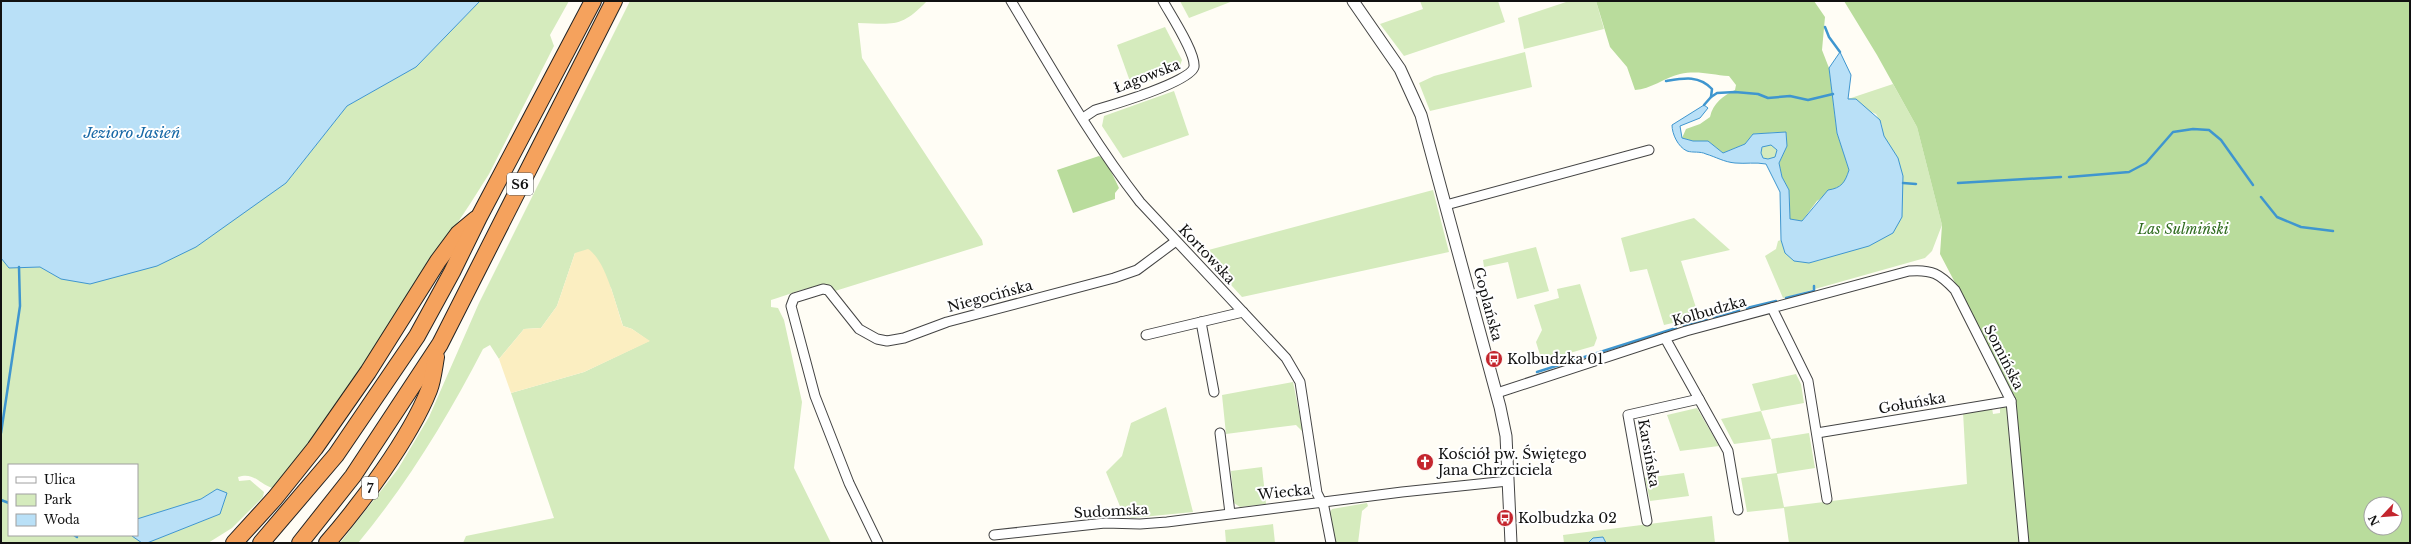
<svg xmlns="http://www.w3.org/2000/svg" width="2411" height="544" font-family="'Libre Baskerville',serif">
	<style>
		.green { fill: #d5ebbd }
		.forest { fill: #b9dc9c; fill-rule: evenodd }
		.sand { fill: #fbeec1 }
		.water { fill: #b9e0f7; stroke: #3f96cf; fill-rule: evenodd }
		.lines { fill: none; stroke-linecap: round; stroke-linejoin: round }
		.stream { stroke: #3f96cf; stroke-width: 2.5 }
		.minor-casing { stroke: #444; stroke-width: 11 }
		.tertiary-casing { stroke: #444; stroke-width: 13 }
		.motorway-casing { stroke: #222; stroke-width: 18 }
		.minor { stroke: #fff; stroke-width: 9 }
		.tertiary { stroke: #fff; stroke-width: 11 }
		.motorway { stroke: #f5a25d; stroke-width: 16 }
		.labels { text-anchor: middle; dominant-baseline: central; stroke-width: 4; stroke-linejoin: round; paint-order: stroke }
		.shield { fill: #fff; stroke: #585858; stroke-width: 1 }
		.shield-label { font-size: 13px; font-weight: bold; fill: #111 }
		.street-label { font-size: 14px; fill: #111; stroke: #fff }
		.park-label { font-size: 14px; font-style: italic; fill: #2f6b1f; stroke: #fff }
		.poi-label { font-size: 14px; fill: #111; stroke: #fff; text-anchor: start }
		.water-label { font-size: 15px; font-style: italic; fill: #1768a6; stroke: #fff }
	</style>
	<rect width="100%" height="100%" fill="#fffdf5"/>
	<!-- green -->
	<g class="green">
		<path d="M 480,1 L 569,1 L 550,35 L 554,46 L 489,174 L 470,204 L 325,422 L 275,486 L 272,488 C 258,483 254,472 238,477 L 239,481 L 250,480 L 264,492 L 263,497 L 232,528 L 208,543 L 147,543 L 220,514 L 217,489 L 201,499 L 137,519 L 137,465 L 9,465 L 9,535 L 132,535 L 142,543 L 1,543 L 1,258 L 9,268 L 40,267 L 61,279 L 286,183 L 347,106 L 416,67 Z"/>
		<path d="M 630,1 L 927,1 C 901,28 894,24 858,23 L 862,58 L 982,240 L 983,245 L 835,291 C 816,280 791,295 771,300 L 771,307 L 778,308 L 784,320 L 802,402 L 794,468 L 831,543 L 463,543 L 466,536 L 554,518 L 511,393 L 584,372 L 649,341 L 632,329 L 623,326 L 611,288 L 575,253 L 557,306 L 541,328 L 524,329 L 499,359 L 490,345 L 483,349 C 448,417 407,484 358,543 L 340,543 L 398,469 L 429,417 L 479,303 Z"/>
		<polygon points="1180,1 1233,1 1189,18"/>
		<polygon points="1420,1 1498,1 1505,22 1404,56 1380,24 1423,9"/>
		<polygon points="1569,1 1596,1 1604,29 1524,49 1518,18"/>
		<polygon points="1165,27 1182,60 1178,71 1132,87 1117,45"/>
		<polygon points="1525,52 1532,87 1430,111 1419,83 1434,76"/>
		<polygon points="1893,84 1917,127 1942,225 1932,251 1925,258 1783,298 1765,256 1776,249 1778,241 1781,240 1785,253 1818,261 1826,257 1898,158 1883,136 1882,125 1876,114 1867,110 1856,99 1848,99"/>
		<polygon points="1174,91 1189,135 1123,158 1102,126 1104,116"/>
		<circle cx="1769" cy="152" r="8"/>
		<polygon points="1433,190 1449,252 1242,297 1201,252"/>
		<polygon points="1694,218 1730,250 1681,261 1699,317 1664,325 1647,269 1630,272 1621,238"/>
		<polygon points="1536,247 1549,291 1517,299 1508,262 1484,267 1483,260"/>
		<polygon points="1580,284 1597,338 1594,346 1542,361 1536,342 1542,330 1534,305 1559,298 1557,289"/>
		<polygon points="1796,374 1801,384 1804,403 1761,411 1771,439 1809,433 1815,468 1777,474 1784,507 1967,484 1963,412 1992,408 1993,414 2000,413 2000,407 2006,406 2009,412 2020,543 1789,543 1784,508 1747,512 1741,478 1777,473 1771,439 1734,444 1721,419 1761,411 1752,384"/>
		<polygon points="1293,382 1303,432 1296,425 1226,434 1222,395"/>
		<polygon points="1166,407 1193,512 1132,518 1124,516 1106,472 1122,456 1131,423"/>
		<polygon points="1697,408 1719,446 1680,451 1667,415"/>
		<polygon points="1262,467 1266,504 1240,507 1234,503 1231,471"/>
		<polygon points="1684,473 1689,496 1650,501 1645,478"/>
		<polygon points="1367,503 1368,506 1362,511 1358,543 1335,543 1330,512 1332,509"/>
		<polygon points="1712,516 1715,543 1564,543 1563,535"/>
		<polygon points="1273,524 1275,543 1226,543 1225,530"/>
	</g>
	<!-- forest -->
	<g class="forest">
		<path d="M 1596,1 L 1814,1 L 1825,17 L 1822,50 L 1829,68 L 1837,133 L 1849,170 L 1844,183 L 1817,201 L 1802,221 L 1790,219 L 1789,190 L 1782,177 L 1779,163 L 1787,146 L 1786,132 L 1753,134 L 1745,144 L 1723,153 L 1708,141 L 1693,141 L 1682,138 L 1686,129 L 1700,124 L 1710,117 C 1713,103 1723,96 1735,90 L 1736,85 L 1729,76 C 1712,75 1698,70 1680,74 C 1664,78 1651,89 1635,90 L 1627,67 L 1610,47 Z"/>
		<path d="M 1844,1 L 2410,1 L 2410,543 L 2026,543 L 2015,397 L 1940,254 L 1942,225 L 1917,127 L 1877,55 ZM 2371,504 L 2395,504 L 2395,528 L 2371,528 Z"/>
		<polygon points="1099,156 1106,161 1119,188 1115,193 1115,199 1073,213 1057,170"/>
	</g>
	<!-- sand -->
	<path class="sand" d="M 588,249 C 606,260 616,306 623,326 L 632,329 L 650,341 L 584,372 L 511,393 L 499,359 L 524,329 L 541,328 L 557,306 L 575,253 Z"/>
	<!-- water -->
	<g class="water">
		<polygon points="1,1 480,1 416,67 347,106 286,183 196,247 157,266 90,284 61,279 40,267 9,268 1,258"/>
		<path d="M 1840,52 L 1851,75 L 1848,99 L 1856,99 L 1880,120 L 1884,136 L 1898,158 L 1903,176 L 1902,217 L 1893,233 L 1869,246 L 1809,263 L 1794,261 L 1785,253 L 1781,240 L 1780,192 L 1766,164 C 1755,162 1746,164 1735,163 C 1724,162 1716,157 1706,154 C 1700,151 1693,153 1687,151 C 1678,147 1672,134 1672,125 L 1704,105 L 1708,108 L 1700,118 L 1680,126 L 1682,138 L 1693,141 L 1708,141 L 1723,153 L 1745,144 L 1753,134 L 1786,132 L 1787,146 L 1779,163 L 1782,177 L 1789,190 L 1790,219 L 1802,221 L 1828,190 C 1842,188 1845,182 1849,170 L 1837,133 L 1829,68 ZM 1771,145 L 1777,150 L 1775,157 L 1768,159 L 1763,158 L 1761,153 L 1762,147 Z"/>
		<polygon points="217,489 227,493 220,514 147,543 142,543 132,536 137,535 137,519 201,499"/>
		<polygon points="1603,537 1606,543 1588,543 1593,538"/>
	</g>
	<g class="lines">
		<!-- stream -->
		<g class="stream">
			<polyline points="1825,27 1829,37 1840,52"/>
			<path d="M 1666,81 C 1684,78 1699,75 1712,89 L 1711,97 L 1704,105"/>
			<polyline points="1711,97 1717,93 1735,92 1758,94 1768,98 1790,96 1808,100 1833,94"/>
			<polyline points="2069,177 2129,172 2146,163 2173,132 2193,129 2209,130 2221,140 2253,185"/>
			<polyline points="1903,183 1916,184"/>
			<polyline points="1958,183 2061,177"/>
			<polyline points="2261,197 2277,217 2301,227 2333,231"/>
			<polyline points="1786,298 1814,291 1814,286"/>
			<polyline points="1747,308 1776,301"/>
			<polyline points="1714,318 1739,310"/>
			<polyline points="1684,326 1707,320"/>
			<polyline points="1537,372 1676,328"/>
			<polyline points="1,433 20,306 19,267"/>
			<polyline points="1,500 9,503"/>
			<polyline points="74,535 77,537"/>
		</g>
		<!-- minor casing -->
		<g class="minor-casing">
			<g id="minor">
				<path d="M 1011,1 C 1052,69 1091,139 1140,202 L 1286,358 L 1300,382 L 1317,493 L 1324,507 L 1331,543"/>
				<path d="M 1083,118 L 1095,110 C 1112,105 1191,82 1194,67 C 1196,53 1170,14 1163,1"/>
				<polyline points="1446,205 1649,150"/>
				<polyline points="1772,308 1808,381 1827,499"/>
				<polyline points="1201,322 1214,392"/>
				<polyline points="1146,335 1243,312"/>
				<path d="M 1497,393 L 1686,331 L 1909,271 C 1932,269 1940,274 1955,290 L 2011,401 L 2024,543"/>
				<polyline points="1699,399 1728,451 1738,510"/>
				<polyline points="1220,433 1230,513"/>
				<polyline points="1817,433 2011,401"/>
				<polyline points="1647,521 1628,415 1699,399 1665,338"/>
				<polyline points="994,535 1105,523 1140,524 1167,522 1402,492 1508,481"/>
				<polyline points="878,543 849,483 815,396 791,306 794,298 823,289 828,290 859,329 877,339 887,341 904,338 947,322 1114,278 1137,270 1176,241"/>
			</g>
		</g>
		<!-- tertiary casing -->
		<g class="tertiary-casing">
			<polyline id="tertiary" points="1353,1 1400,69 1421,115 1500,407 1506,436 1511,543"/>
		</g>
		<!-- motorway casing -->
		<g class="motorway-casing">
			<g id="motorway">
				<polyline points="234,543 275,498 315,448 368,372 438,261 458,234 476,219"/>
				<polyline points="261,543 336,455 417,336 452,272 479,217 593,1"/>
				<polyline points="300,543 353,476 440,344 614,1"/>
				<path d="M 327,543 C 361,504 410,438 429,390 C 433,380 434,368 436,357"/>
			</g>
		</g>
		<!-- minor -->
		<use href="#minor" class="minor"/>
		<!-- tertiary -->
		<use href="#tertiary" class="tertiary"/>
		<!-- motorway -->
		<use href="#motorway" class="motorway"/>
	</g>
	<!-- icons -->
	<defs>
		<g id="bus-disc" transform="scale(0.9)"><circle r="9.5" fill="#c4262e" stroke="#fff"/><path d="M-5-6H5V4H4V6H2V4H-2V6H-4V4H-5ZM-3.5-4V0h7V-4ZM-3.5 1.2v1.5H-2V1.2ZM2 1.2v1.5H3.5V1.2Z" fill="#fff"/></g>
		<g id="church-disc" transform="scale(0.9)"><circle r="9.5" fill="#c4262e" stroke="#fff"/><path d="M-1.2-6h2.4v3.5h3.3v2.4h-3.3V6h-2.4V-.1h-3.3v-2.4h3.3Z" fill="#fff"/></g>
	</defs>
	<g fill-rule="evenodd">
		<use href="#bus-disc" x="1494" y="359"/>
		<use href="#church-disc" x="1425" y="462"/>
		<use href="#bus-disc" x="1505" y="518"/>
	</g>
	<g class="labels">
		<!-- shield labels -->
		<g class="shield">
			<rect x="507" y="173" width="26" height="22" rx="3"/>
			<rect x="362" y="477" width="16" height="22" rx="3"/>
		</g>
		<g class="shield-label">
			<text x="520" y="184">S6</text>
			<text x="370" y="488">7</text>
		</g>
		<!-- street labels -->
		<g class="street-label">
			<text transform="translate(1147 76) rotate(-21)">Łagowska</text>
			<text transform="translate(1207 254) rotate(47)">Kortowska</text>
			<text transform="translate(990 296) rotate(-15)">Niegocińska</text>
			<text transform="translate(1488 304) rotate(75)">Goplańska</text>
			<text transform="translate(1709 311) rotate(-16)">Kolbudzka</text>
			<text transform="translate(2004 357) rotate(63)">Somińska</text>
			<text transform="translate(1912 403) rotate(-10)">Gołuńska</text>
			<text transform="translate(1649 453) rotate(80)">Karsińska</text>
			<text transform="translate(1284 492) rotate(-6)">Wiecka</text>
			<text transform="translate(1111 511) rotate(-3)">Sudomska</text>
		</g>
		<!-- park labels -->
		<g class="park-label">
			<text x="2183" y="229">Las Sulmiński</text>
		</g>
		<!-- poi labels -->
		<g class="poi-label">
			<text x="1507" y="359">Kolbudzka 01</text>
			<text x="1438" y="454">Kościół pw. Świętego<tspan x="1438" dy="16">Jana Chrzciciela</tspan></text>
			<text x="1518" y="518">Kolbudzka 02</text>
		</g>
		<!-- water labels -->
		<g class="water-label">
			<text x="132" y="132">Jezioro Jasień</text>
		</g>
	</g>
	<!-- border -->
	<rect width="2411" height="544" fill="none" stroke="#111111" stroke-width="4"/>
	<!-- legend -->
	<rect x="8" y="464" width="130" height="72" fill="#ffffff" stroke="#a0a0a0"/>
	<rect x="16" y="477" width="20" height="6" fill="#ffffff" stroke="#a0a0a0"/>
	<text x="44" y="484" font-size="12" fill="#111111">Ulica</text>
	<rect x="16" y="494" width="20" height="12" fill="#d5ebbd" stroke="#a0a0a0"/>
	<text x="44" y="504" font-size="12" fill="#111111">Park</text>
	<rect x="16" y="514" width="20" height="12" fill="#b9e0f7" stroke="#a0a0a0"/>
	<text x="44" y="524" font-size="12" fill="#111111">Woda</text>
	<!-- north arrow -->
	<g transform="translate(2383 516) rotate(244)"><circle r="19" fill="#ffffff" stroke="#a0a0a0"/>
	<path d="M0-3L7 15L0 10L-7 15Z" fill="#c4262e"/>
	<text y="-6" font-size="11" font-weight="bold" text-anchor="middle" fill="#111111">N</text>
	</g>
</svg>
